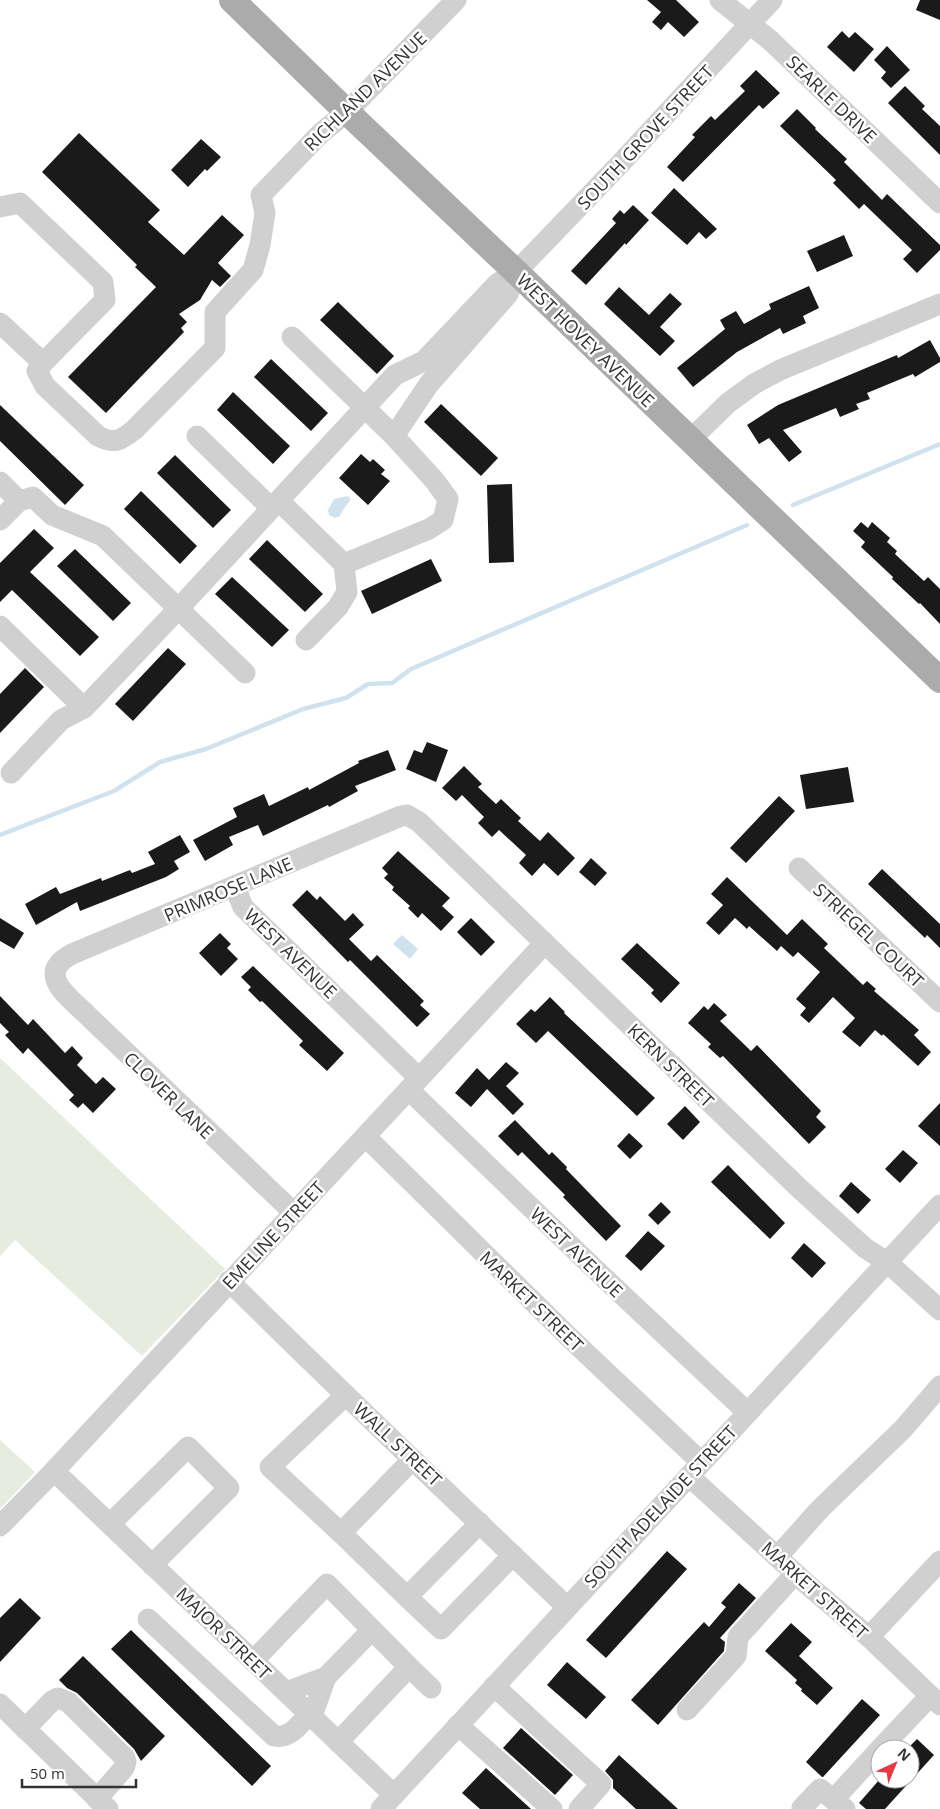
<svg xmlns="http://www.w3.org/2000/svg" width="940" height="1809" font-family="'Open Sans',sans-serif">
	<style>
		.green { fill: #e6ecdf }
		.water { fill: #cfe2ee }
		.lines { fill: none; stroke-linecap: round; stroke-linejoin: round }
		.stream { stroke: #cfe2ee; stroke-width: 4.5 }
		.building { fill: #1a1a1a }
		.minor { stroke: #d0d0d0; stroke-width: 21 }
		.major { stroke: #ababab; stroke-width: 26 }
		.labels { text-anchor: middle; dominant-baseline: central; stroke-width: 5; stroke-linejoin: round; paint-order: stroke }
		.street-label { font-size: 18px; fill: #333; stroke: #fff }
	</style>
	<rect width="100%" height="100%" fill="#fff"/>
	<!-- green -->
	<g class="green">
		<polygon points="0,1058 225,1269 142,1356 15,1240 0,1256"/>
		<polygon points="0,1440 35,1472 0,1509"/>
	</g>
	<!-- water -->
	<g class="water">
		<path d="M 348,496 L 351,499 C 347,505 343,509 340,516 L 335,518 L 329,515 L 328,510 L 334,499 Z"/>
		<polygon points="402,935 418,949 410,959 393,944"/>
	</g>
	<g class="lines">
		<!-- stream -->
		<g class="stream">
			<polyline points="793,505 940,444"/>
			<polyline points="0,835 114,791 160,762 206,749 303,709 346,698 368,684 392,683 411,669 747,525"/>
		</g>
	</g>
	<!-- building -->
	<g class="building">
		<polygon points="647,0 676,0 699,22 684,37 668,22 661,30 652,22 661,12"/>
		<polygon points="920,0 940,0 940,20 916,10"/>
		<polygon points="842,31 849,38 855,32 874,49 854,72 827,47"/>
		<polygon points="887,46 910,70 891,88 881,78 886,72 874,60"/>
		<polygon points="756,70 780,93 763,109 759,105 683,182 667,167 695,137 692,135 711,116 715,120 745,91 740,86"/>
		<polygon points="905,86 925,106 922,109 940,126 940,155 888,103"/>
		<polygon points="797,109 816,128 815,129 847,159 844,162 882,200 887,194 940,245 940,250 917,273 903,259 912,250 864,204 859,209 833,183 836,180 780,126"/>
		<polygon points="79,133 160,210 148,222 184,255 222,215 244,235 218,263 231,276 220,287 212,280 200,300 179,314 187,322 181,328 184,332 106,413 68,377 156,287 135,267 137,265 42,172"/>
		<polygon points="201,139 221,157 207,171 205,169 188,187 171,170"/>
		<polygon points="674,188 717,229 706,239 699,232 687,245 651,213"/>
		<polygon points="633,205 649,220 626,245 625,243 586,285 571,271 616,223 612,219 620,210 624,214"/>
		<polygon points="844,235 853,256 817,272 807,251"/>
		<polygon points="809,286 819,308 803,316 806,323 783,334 780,328 737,352 693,387 677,368 725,329 720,320 736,311 744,324 771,309 769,304"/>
		<polygon points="619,287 649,315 670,293 682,304 660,327 675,341 660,356 604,304"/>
		<polygon points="338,302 394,356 377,374 320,320"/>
		<polygon points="930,340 940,358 940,362 915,377 913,374 867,393 870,399 856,404 859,409 840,417 836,408 783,430 802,452 789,462 769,438 759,444 747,425 778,405 897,355 898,358"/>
		<polygon points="271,359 328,413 311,431 254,377"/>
		<polygon points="233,392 290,446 273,464 217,410"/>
		<polygon points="441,404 498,458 481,476 424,422"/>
		<polygon points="0,405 84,485 65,505 0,441"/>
		<polygon points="361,454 370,462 373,459 385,470 381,474 390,481 368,505 339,478"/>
		<polygon points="175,455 231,510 213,528 157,473"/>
		<polygon points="512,484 514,562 489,563 487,485"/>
		<polygon points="141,491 197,546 180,564 124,509"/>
		<polygon points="861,522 868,528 872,522 890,538 887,542 897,551 895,554 924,581 928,577 940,589 940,624 920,603 919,604 892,579 893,577 861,547 865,542 853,531"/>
		<polygon points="34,529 54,548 30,572 99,637 80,656 12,590 0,602 0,563"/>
		<polygon points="267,540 323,594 305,612 249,559"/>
		<polygon points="75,549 131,603 113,621 57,566"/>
		<polygon points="431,559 442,581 372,614 361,591"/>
		<polygon points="232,577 289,630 272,647 215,594"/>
		<polygon points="168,648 186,664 133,721 115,704"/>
		<polygon points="25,668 44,687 0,733 0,694"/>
		<polygon points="427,742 448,750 436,782 406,769 414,750 422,753"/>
		<polygon points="388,750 396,770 355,786 358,791 329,807 328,805 263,836 258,825 229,837 233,845 205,861 193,840 237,817 233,808 264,794 269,806 308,787 309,790 359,763 358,761"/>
		<polygon points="464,766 482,784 478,787 496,804 501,799 521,818 518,821 540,841 548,832 575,858 558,876 544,863 532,876 519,863 526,855 499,830 492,837 478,823 484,817 462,795 456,801 442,788"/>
		<polygon points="848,767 854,802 806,809 800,775"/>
		<polygon points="779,796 795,811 746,863 730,848"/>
		<polygon points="180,835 190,852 174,861 179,869 166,877 80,911 77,902 36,925 25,904 56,887 60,894 101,878 102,881 130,870 132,873 155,864 148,852"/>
		<polygon points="398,851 450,898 442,906 454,917 441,931 422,913 418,918 408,908 410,906 392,890 394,887 384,878 388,874 382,868"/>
		<polygon points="591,858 607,873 595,886 579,872"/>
		<polygon points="882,869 940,924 940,948 927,935 925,938 868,884"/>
		<polygon points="727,877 787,935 802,919 828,944 824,948 863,985 867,981 876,989 874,991 919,1030 914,1035 931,1052 918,1066 883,1034 882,1036 875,1030 860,1047 842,1032 855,1018 833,997 809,1023 800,1015 806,1008 796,999 820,972 798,952 793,957 781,946 777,951 749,926 747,929 735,918 719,935 706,923 723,905 711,894"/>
		<polygon points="307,890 317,900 320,896 345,921 353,913 364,925 349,939 371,961 377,955 424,1001 420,1005 430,1014 417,1027 350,960 348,962 292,905"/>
		<polygon points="0,918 24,933 14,949 0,941"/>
		<polygon points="471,918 495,942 481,956 457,932"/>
		<polygon points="220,933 231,944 227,948 238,959 221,976 199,953"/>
		<polygon points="637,943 680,983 661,1003 651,993 654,990 621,959"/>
		<polygon points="253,966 344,1053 327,1071 299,1045 303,1041 262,1001 260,1002 248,990 251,987 241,977"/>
		<polygon points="0,996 28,1025 33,1019 65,1053 72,1046 83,1058 77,1065 96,1084 103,1077 116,1089 93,1113 83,1103 78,1108 69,1100 74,1095 28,1048 23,1054 5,1035 9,1032 0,1023"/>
		<polygon points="550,997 565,1012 564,1013 655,1098 637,1116 548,1031 536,1043 516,1024 531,1009 535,1012"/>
		<polygon points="714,1003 727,1015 720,1021 751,1051 757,1045 821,1111 816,1117 826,1127 809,1144 723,1056 720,1058 708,1047 711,1044 688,1023 704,1006 708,1010"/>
		<polygon points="506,1062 519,1073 506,1086 524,1104 513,1115 487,1089 471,1107 455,1093 477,1068 489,1080"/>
		<polygon points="940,1103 940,1146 918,1126"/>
		<polygon points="685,1106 700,1122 683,1140 667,1124"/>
		<polygon points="515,1120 549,1155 552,1152 567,1167 566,1169 621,1226 606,1241 563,1197 565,1195 522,1152 518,1156 498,1136"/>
		<polygon points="629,1133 643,1146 630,1159 617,1146"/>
		<polygon points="903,1150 918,1163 900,1183 885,1169"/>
		<polygon points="728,1165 785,1223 770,1239 711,1182"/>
		<polygon points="851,1182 871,1200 858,1214 839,1196"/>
		<polygon points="661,1202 671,1212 658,1225 648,1215"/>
		<polygon points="648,1231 665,1246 641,1271 625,1256"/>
		<polygon points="804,1243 826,1263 812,1278 791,1258"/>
		<polygon points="667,1551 687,1569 606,1658 586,1640"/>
		<polygon points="739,1583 756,1598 720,1638 725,1642 724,1651 658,1725 631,1700 704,1622 709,1627 726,1607 721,1603"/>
		<polygon points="20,1598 41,1618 0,1662 0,1618"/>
		<polygon points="791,1623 812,1642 799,1656 833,1688 817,1705 801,1691 802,1689 795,1683 797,1680 765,1651"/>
		<polygon points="131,1630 271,1766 252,1786 111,1649"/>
		<polygon points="83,1656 165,1736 141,1761 134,1749 77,1693 67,1688 59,1680"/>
		<polygon points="567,1662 606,1697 586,1719 547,1685"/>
		<polygon points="862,1699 880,1715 823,1777 822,1777 806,1762"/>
		<polygon points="521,1728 573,1775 555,1795 503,1748"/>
		<polygon points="917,1739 934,1755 885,1809 866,1809 859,1803 880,1779 910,1779 910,1746"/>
		<polygon points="619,1755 678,1809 636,1809 613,1788 613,1780 605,1771"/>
		<polygon points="486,1768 531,1809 480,1809 462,1793"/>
	</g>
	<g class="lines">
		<!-- minor -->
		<g class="minor">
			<polyline points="720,0 771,41 940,203"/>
			<path d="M 0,207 L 20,203 L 103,282 L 105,300 L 43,363 L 37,371 L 45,386 L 98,436 C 115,445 121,440 135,429 L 215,348 L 215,312 L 253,270 L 260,245 L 265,213 L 261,195 L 321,133 L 347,112 L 456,0"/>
			<polyline points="0,323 43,363"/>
			<polyline points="292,337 394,436 435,481 448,499 443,520 429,529 344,564 347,592 338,607 306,640"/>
			<polyline points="197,436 271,508"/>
			<polyline points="394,436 429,384 508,294 516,272"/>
			<polyline points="690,440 728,403 754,384 780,370 940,304"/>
			<polyline points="0,482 19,501"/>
			<polyline points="279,501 344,564"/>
			<polyline points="0,520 19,501 33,497 52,515 103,536 245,673"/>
			<polyline points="0,626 84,708 61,720 11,773"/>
			<polyline points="84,708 179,608 395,375 424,361 497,284 516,272 619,165 772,0"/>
			<polyline points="799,868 940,1002"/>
			<polyline points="235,887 243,907 419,1078"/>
			<polyline points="409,1090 599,1273 747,1412"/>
			<polyline points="366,1137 571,1339 701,1462"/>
			<path d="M 294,1213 L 86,1014 C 68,996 35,974 72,954 L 401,816 L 407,815 L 419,822 L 800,1189 L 865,1248 L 887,1262 L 940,1310"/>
			<path d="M 229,1281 C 340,1391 454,1499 567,1607"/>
			<polyline points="413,1459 341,1533 407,1597 480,1523"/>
			<polyline points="54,1471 394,1795"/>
			<polyline points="689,1476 809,1586 869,1637 940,1705"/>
			<polyline points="110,1524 188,1447 229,1488 152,1565"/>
			<polyline points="0,1526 54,1471 545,943"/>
			<polyline points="341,1533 270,1467 346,1395"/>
			<polyline points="777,1557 820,1509 903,1429 940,1386"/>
			<polyline points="407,1597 441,1629 513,1555"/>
			<path d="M 148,1619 L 274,1736 C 290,1739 299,1725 309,1714"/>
			<polyline points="869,1637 940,1561"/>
			<polyline points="253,1661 327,1584 409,1667 338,1742"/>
			<polyline points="409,1667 431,1688"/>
			<polyline points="494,1686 601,1784 579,1809"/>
			<polyline points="286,1692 326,1677 372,1630"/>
			<polyline points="0,1704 108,1809"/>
			<polyline points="687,1710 736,1656 738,1637 795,1574"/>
			<polyline points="312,1716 326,1677"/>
			<polyline points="458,1725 552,1809"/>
			<polyline points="25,1729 52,1701 58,1698 68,1702 125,1758 126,1762 124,1768 97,1799"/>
			<polyline points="880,1749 930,1696"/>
			<polyline points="834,1799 880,1749"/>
			<polyline points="381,1809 940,1205"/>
			<polyline points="804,1809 802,1808 820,1789 845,1809"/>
		</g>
		<!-- major -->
		<polyline class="major" points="232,0 347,112 516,272 940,680"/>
	</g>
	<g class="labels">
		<!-- street labels -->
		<g class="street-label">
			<text transform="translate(365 91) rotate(-44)">RICHLAND AVENUE</text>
			<text transform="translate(832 99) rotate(44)">SEARLE DRIVE</text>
			<text transform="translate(645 137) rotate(-47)">SOUTH GROVE STREET</text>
			<text transform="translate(586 340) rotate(44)">WEST HOVEY AVENUE</text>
			<text transform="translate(228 889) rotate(-23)">PRIMROSE LANE</text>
			<text transform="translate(869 935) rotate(43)">STRIEGEL COURT</text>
			<text transform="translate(291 953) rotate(44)">WEST AVENUE</text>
			<text transform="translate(671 1065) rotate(44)">KERN STREET</text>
			<text transform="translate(169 1095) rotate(44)">CLOVER LANE</text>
			<text transform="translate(273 1235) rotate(-47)">EMELINE STREET</text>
			<text transform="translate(577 1252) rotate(44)">WEST AVENUE</text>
			<text transform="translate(532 1301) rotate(44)">MARKET STREET</text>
			<text transform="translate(398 1444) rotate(43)">WALL STREET</text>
			<text transform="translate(660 1506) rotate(-47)">SOUTH ADELAIDE STREET</text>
			<text transform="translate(815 1590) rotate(42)">MARKET STREET</text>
			<text transform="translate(224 1633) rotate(44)">MAJOR STREET</text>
		</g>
	</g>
	<!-- north arrow -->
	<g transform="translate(895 1764) rotate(44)"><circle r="24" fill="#ffffff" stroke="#adadad"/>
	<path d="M0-4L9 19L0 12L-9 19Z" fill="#e63946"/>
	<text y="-8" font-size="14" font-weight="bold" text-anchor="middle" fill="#333333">N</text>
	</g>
	<!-- scale -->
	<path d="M22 1779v8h114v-8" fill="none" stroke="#333333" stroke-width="2.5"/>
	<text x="30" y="1779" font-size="15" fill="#333333" stroke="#ffffff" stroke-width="4" paint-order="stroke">50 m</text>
</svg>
